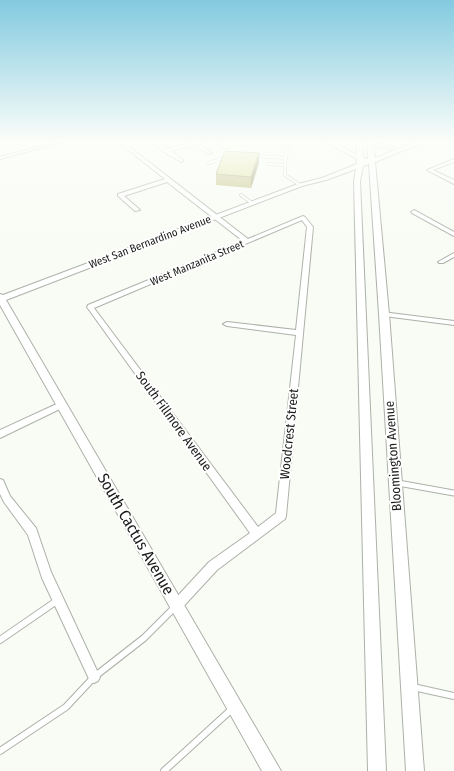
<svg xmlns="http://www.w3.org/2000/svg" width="454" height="771" font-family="'Fira Sans Condensed',sans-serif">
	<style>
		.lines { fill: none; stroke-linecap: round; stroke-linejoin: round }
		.service-far2-casing { stroke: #acb1a9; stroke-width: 3.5 }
		.service-far1-casing { stroke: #acb1a9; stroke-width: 7 }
		.service-casing { stroke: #acb1a9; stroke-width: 8 }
		.minor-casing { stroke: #acb1a9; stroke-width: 2 }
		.tertiary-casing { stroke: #acb1a9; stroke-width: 2 }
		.secondary-casing { stroke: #acb1a9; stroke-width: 2 }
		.service-far2 { stroke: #fff; stroke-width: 2.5 }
		.service-far1 { stroke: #fff; stroke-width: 5 }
		.service { stroke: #fff; stroke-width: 6 }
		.minor { fill: #fff; fill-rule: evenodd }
		.tertiary { fill: #fff; fill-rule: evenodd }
		.secondary { fill: #fff; fill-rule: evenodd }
		.wall { fill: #c0bf7f }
		.shaded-wall { fill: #9c9b68 }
		.building { fill: #dfde94; stroke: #9c9b68 }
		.labels { text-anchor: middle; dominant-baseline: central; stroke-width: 4; stroke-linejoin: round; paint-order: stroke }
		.far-street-label { font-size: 11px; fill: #1a1b19; stroke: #fff }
		.street-label { font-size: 13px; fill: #1a1b19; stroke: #fff }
		.near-street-label { font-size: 16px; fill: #1a1b19; stroke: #fff }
	</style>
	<rect width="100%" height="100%" fill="#f8fcf4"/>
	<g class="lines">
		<!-- service-far2 casing -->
		<g class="service-far2-casing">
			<g id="service-far2">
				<polyline points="289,141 285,161 285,175 300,185"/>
				<polyline points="254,156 286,158"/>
				<polyline points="209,163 226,157"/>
				<polyline points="268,164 285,165"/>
				<polyline points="241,195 252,203"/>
			</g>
		</g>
		<!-- service-far1 casing -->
		<g class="service-far1-casing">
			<polyline id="service-far1" points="398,483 454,493"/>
		</g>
		<!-- service casing -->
		<g class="service-casing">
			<g id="service">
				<polyline points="0,640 58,600"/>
				<polyline points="413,687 454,696"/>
				<polyline points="0,751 66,707 94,677 144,638 175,607"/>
				<polyline points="164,771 232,709"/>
			</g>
		</g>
		<!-- minor casing -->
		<g class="minor-casing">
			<g id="minor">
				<polygon points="59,141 66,141 0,159 0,157"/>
				<path d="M 117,141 L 122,141 L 248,239 L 303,216 L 305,217 L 313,227 L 286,516 L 285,519 L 217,570 L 181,609 L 177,611 L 173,609 L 171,605 L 173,601 L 209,562 L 250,533 L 87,307 L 88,305 L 243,241 L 167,182 L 124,196 L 140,210 L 135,211 L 118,196 L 118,194 L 165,179 ZM 302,220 L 307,227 L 296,330 L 227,322 L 223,324 L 227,326 L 296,335 L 276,513 L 258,527 L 94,308 Z"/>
				<polygon points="153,141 157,141 168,149 194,142 205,141 198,144 212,153 208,154 194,145 171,151 183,160 183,161 181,162 164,152 153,143"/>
				<polygon points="215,141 220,141 229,148 225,149"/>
				<polygon points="454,159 454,162 433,170 454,180 454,184 427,170"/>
				<polygon points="414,210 454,232 454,236 412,213 411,212"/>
				<polygon points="454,253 454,257 443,263 439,263 438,262"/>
				<polygon points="382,312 454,321 454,325 384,316 381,314"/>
				<polygon points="61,402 64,403 65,405 64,407 0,438 0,430"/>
				<polygon points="0,479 3,480 10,496 36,528 51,572 100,677 98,681 94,683 90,681 42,578 28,535 4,502 0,494"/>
			</g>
		</g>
		<!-- tertiary casing -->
		<g class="tertiary-casing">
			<polygon id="tertiary" points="324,141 331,141 363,158 374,161 371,163 359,160"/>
		</g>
		<!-- secondary casing -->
		<g class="secondary-casing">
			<polygon id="secondary" points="356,141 362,141 364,162 368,160 367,141 394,147 391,149 373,145 375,158 418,141 427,141 375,162 389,314 424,771 406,771 379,314 369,164 363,166 360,181 386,771 368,771 354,181 356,169 326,180 302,186 6,300 281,771 262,771 0,305 0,294 3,295 298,184 322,178 357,164"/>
		</g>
		<!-- service-far2 -->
		<use href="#service-far2" class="service-far2"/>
		<!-- service-far1 -->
		<use href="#service-far1" class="service-far1"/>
		<!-- service -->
		<use href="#service" class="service"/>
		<!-- minor -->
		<use href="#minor" class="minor"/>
		<!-- tertiary -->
		<use href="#tertiary" class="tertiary"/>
		<!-- secondary -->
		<use href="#secondary" class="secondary"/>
	</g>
	<!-- wall -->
	<polygon class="wall" points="259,153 259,163 251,188 216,185 216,174"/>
	<!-- shaded-wall -->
	<polygon class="shaded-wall" points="259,153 259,163 251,188 251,177"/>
	<!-- building -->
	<polygon class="building" points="225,151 259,153 251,177 216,174"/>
	<!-- sky -->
	<linearGradient id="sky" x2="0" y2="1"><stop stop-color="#83cae0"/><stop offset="0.57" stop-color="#fcfefa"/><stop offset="1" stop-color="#fcfefa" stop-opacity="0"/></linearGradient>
	<rect width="454" height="249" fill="url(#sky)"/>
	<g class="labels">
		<!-- far-street labels -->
		<g class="far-street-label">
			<text transform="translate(150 242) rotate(-21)">West San Bernardino Avenue</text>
			<text transform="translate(197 263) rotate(-23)">West Manzanita Street</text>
		</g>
		<!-- street labels -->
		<g class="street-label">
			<text transform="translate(174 421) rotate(54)">South Fillmore Avenue</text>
			<text transform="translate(289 434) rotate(-84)">Woodcrest Street</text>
			<text transform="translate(393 456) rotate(-94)">Bloomington Avenue</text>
		</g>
		<!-- near-street labels -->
		<g class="near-street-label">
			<text transform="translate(136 534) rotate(60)">South Cactus Avenue</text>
		</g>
	</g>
</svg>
